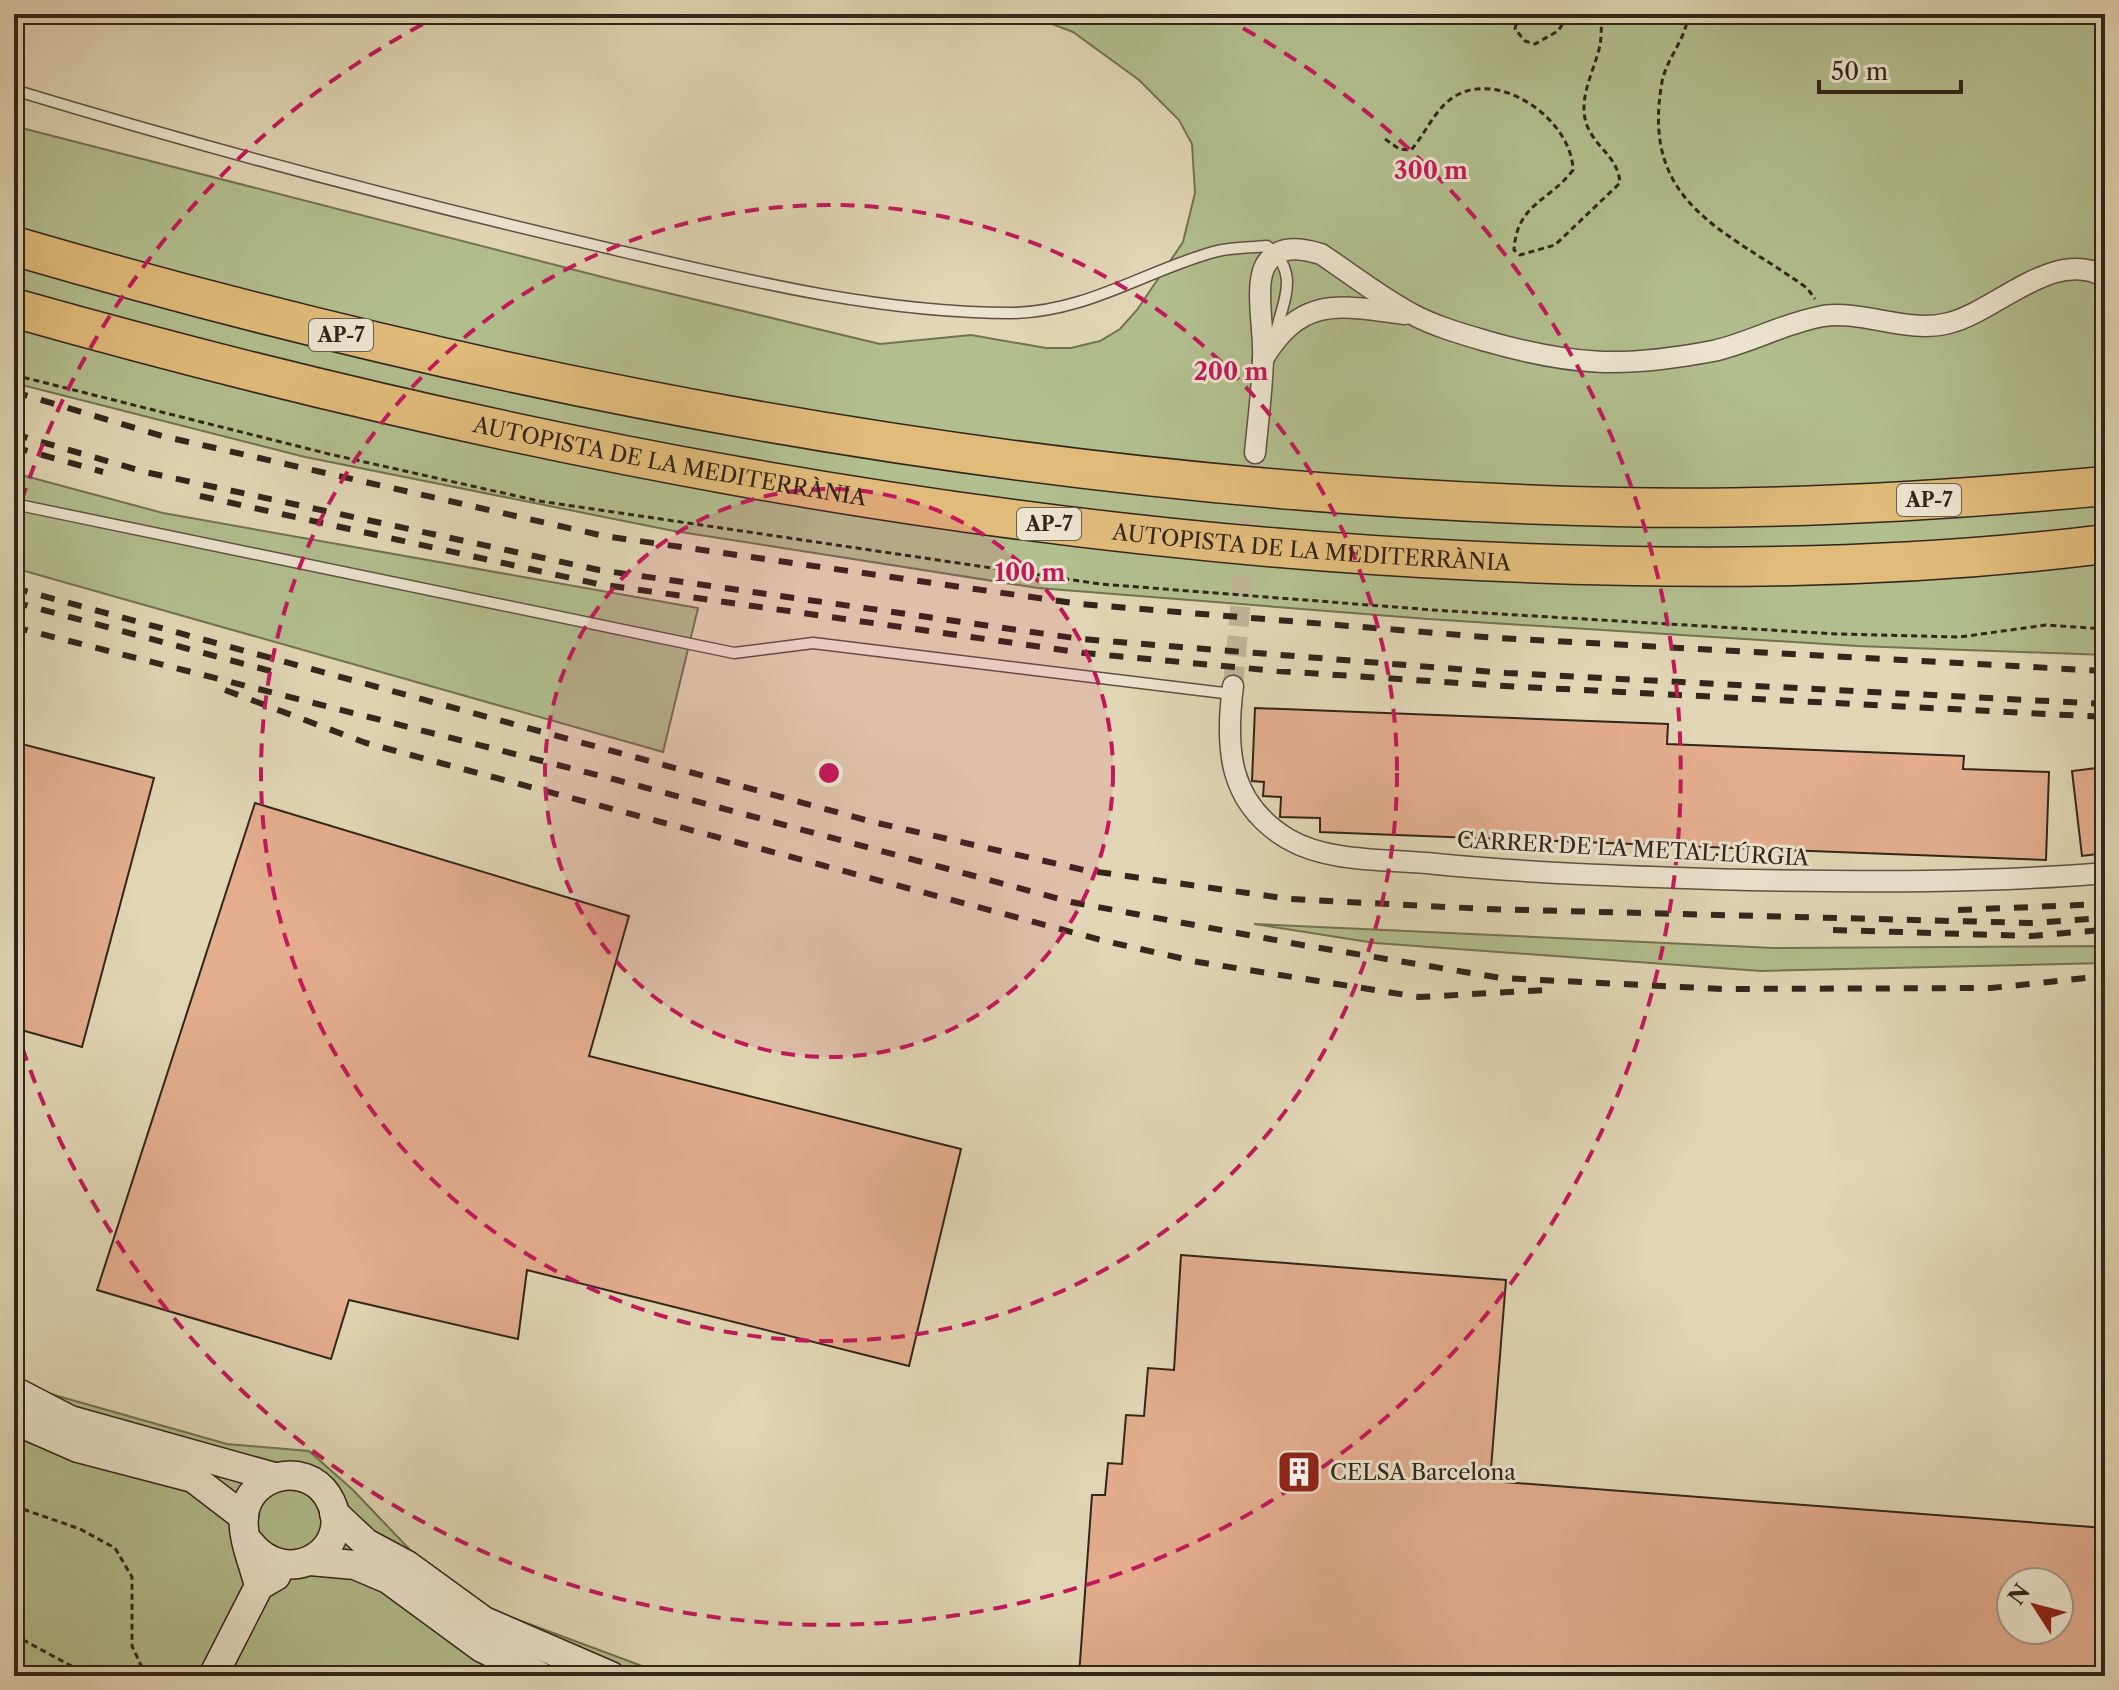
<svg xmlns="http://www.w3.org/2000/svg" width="2119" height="1690" font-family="'Libre Caslon Text',serif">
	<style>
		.green { fill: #b2be8e; stroke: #727254; stroke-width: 2 }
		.building { fill: #e3ad8e; stroke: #32251b; stroke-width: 2; fill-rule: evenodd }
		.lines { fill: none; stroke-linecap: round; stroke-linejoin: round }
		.street-tunnel { stroke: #beb396; stroke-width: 20; stroke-dasharray: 20 10; stroke-linecap: butt }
		.lane-casing { stroke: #5e5142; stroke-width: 13 }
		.street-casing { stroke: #5e5142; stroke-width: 23 }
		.secondary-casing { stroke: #32251b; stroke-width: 31 }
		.highway-casing { stroke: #32251b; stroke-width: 41 }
		.path { stroke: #32251b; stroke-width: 3; stroke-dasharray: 6 4; stroke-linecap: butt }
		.lane { stroke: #ece4cf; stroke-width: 10 }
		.street { stroke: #ece4cf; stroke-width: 20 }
		.secondary { stroke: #ece4cf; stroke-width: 28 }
		.highway { stroke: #e0bb7a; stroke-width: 38 }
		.rail { stroke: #32251b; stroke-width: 6; stroke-dasharray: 14 14; stroke-linecap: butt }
		.ring { fill: none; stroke: #c2185b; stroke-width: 4; stroke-dasharray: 14 10 }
		.labels { text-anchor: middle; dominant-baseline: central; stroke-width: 6; stroke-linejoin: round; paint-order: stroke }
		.shield { fill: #ece4cf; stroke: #6a5e51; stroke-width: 2 }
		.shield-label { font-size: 20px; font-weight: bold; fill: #32251b }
		.street-label { font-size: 22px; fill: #32251b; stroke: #ece4cf }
		.poi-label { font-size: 22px; fill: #32251b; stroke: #ece4cf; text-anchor: start }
		.centre { fill: #c2185b; stroke: #ece4cf; stroke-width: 4 }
		.ring-label { font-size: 24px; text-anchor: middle; font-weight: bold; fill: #c2185b; stroke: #ece4cf; stroke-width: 6; stroke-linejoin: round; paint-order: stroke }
	</style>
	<rect width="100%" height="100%" fill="#e1d6b5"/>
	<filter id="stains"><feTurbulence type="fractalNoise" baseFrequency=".0025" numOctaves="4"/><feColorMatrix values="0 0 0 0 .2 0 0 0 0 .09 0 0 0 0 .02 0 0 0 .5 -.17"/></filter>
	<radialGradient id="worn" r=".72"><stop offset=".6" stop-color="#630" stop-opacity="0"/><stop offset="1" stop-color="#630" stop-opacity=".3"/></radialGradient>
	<!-- green -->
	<g class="green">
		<polygon points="998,14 2105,14 2105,655 1857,646 1428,619 1038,588 674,531 305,457 14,383 14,126 618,281 880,344 971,335 1046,348 1071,348 1100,341 1120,329 1137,310 1183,242 1195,193 1192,144 1179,120 1139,80 1073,32 1047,22"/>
		<polygon points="14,473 163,513 698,608 663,752 14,568"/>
		<polygon points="1254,924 1774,948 2105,946 2105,963 1761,971 1375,943"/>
		<polygon points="14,1377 33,1389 227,1444 309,1451 353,1490 454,1596 669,1676 14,1676"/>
	</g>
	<!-- building -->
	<g class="building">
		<polygon points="1255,708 1668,724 1667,744 1964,756 1963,769 2049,772 2046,860 1320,832 1320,818 1280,817 1281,797 1263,796 1264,782 1252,781"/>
		<polygon points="14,742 154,778 82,1047 14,1028"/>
		<polygon points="2105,767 2105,853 2082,856 2072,771"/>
		<polygon points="255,803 629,916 589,1056 961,1149 909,1366 527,1270 518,1339 349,1300 331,1359 97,1290"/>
		<path d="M 1181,1255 L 1506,1280 L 1490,1481 L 2105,1528 L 2105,1676 L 1079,1676 L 1092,1495 L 1105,1495 L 1108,1463 L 1122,1464 L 1126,1415 L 1144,1416 L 1148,1368 L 1174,1370 ZM 2011,1582 L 2059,1582 L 2059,1630 L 2011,1630 Z"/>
	</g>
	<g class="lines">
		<!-- street-tunnel -->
		<polyline class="street-tunnel" points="1233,686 1255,453"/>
		<!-- lane casing -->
		<g class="lane-casing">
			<g id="lane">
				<path d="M 14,90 C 209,149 406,201 603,247 C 737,278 875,313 1012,313 C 1085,312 1142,273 1210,253 C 1228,247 1248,248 1267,246 C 1301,273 1283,300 1275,336"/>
				<polyline points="14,504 734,653 813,643 1232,694"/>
			</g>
		</g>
		<!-- street casing -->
		<g class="street-casing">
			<g id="street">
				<path d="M 1263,359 C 1302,294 1341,306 1405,314"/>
				<path d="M 1255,453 C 1258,422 1262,391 1263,360 C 1265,335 1254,287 1265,266 C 1277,244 1300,248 1321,254 C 1351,274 1380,297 1412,314 C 1434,326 1462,334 1486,341 C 1573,366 1624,368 1713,351 C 1750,343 1784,323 1823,316 C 1865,310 1907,334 1949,323 C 1997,311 2054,247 2105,277"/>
				<path d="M 1233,686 C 1225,748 1228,803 1288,839 C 1329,863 1389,859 1436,864 C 1540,874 1644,877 1749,880 C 1868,882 1987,883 2105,873"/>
			</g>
		</g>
		<!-- secondary casing -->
		<g class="secondary-casing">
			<g id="secondary">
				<polyline points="14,1391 70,1420 274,1477"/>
				<polyline points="14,1420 78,1448 193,1478 244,1517"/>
				<polyline points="334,1513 366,1543 407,1565 484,1621 611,1676"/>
				<path d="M 249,1542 C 289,1594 360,1546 327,1495 C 304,1461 249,1474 244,1515 C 241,1536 254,1565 259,1586"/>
				<polyline points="310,1561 355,1565 388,1579 482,1648 540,1676"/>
				<polyline points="213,1676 259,1586 276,1576"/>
			</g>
		</g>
		<!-- highway casing -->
		<g class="highway-casing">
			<g id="highway">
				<path d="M 14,246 C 535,398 1073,495 1616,507 C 1779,511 1943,501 2105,486"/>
				<path id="s1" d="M 14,308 C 492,443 982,538 1478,561 C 1687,571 1898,570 2105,544"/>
			</g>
		</g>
		<!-- path -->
		<g class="path">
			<polyline points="1519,14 1515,29 1525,41 1535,44 1558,31 1569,14"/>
			<path d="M 1688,14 C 1687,38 1666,59 1662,82 C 1640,205 1725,229 1807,288 L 1815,299"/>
			<path d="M 1385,139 L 1399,149 L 1411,150 C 1427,132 1436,105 1459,94 C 1505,72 1572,122 1573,170 C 1549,202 1517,203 1514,250 L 1520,255 L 1555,245 L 1620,183 C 1618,158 1600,151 1589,130 C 1575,102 1594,73 1600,45 C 1602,35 1600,24 1604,14"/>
			<polyline points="14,375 329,454 539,501 1100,584 1433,610 1837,634 1960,637 2046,625 2105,629"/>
			<polyline points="14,1506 80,1529 115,1548 132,1577 132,1646 146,1676"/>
			<polyline points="14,1635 90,1676"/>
		</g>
		<!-- lane -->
		<use href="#lane" class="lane"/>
		<!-- street -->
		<use href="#street" class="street"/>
		<!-- secondary -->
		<use href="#secondary" class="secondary"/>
		<!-- highway -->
		<use href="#highway" class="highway"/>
		<!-- rail -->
		<g class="rail">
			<polyline points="14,392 162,436 604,536 1080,604 1497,638 2105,671"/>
			<polyline points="14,434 145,472 599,570 1081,639 1506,673 2105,704"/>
			<polyline points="14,447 103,472"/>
			<polyline points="200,496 598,584 1084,653 1277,671 1505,686 2105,717"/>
			<polyline points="14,588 873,822 1084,870 1290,899 1486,909 2031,923 2105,918"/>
			<polyline points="14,602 274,672"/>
			<polyline points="14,627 617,780 1071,902 1302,945 1501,978 1722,989 1991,988 2105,976"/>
			<polyline points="225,690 366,743 1105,941 1198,962 1419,997 1548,990"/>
			<polyline points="1958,910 2105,904"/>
			<polyline points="1833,930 2031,936 2101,930"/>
		</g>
	</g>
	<!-- distance rings -->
	<circle cx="829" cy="773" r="284" fill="#c2185b" fill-opacity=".12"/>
	<g class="ring">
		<circle cx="829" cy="773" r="284"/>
		<circle cx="829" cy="773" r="568"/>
		<path d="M14 524A852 852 0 0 1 436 17M1222 17A852 852 0 1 1 14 1022"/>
	</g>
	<!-- icons -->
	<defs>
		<g id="building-square" transform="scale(2.3)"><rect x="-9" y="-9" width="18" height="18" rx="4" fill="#8f2418" stroke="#ece4cf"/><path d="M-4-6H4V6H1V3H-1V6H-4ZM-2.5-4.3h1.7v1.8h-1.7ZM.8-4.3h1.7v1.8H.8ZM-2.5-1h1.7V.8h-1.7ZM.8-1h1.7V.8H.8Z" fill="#fff"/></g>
	</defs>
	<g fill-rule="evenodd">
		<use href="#building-square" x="1299" y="1472"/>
	</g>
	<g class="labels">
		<!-- shield labels -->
		<g class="shield">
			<rect x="309" y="319" width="64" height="32" rx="6"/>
			<rect x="1897" y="484" width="64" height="32" rx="6"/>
			<rect x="1017" y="508" width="64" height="32" rx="6"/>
		</g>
		<g class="shield-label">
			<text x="341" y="335">AP-7</text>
			<text x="1929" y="500">AP-7</text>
			<text x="1049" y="524">AP-7</text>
		</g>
		<!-- street labels -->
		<g class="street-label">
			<text stroke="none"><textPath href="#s1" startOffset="674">AUTOPISTA DE LA MEDITERRÀNIA</textPath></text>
			<text stroke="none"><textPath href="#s1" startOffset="1322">AUTOPISTA DE LA MEDITERRÀNIA</textPath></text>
			<text transform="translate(1633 849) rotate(3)">CARRER DE LA METAL·LÚRGIA</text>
		</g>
		<!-- poi labels -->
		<g class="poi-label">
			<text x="1330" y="1472">CELSA Barcelona</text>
		</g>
	</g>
	<circle cx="829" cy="773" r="12" class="centre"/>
	<g class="ring-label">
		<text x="1431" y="179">300 m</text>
		<text x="1231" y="380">200 m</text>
		<text x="1030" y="581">100 m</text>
	</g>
	<!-- margin -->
	<rect width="2119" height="1690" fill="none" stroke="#e1d6b5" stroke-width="48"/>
	<rect x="16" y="16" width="2087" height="1658" fill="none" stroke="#32251b" stroke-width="4"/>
	<rect x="24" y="24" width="2071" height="1642" fill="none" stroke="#32251b" stroke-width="2"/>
	<!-- north arrow -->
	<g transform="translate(2035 1606) rotate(306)"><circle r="38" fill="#ece4cf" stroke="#a29887" stroke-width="2"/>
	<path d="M0-6L14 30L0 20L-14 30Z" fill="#8f2418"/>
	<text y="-12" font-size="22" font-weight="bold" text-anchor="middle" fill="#32251b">N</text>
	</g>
	<!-- scale -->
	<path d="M1819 80v12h142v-12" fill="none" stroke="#32251b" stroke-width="4"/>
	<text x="1831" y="80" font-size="24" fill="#32251b" stroke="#ece4cf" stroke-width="6" paint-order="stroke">50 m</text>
	<rect width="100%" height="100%" filter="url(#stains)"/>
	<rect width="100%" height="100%" fill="url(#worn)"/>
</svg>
